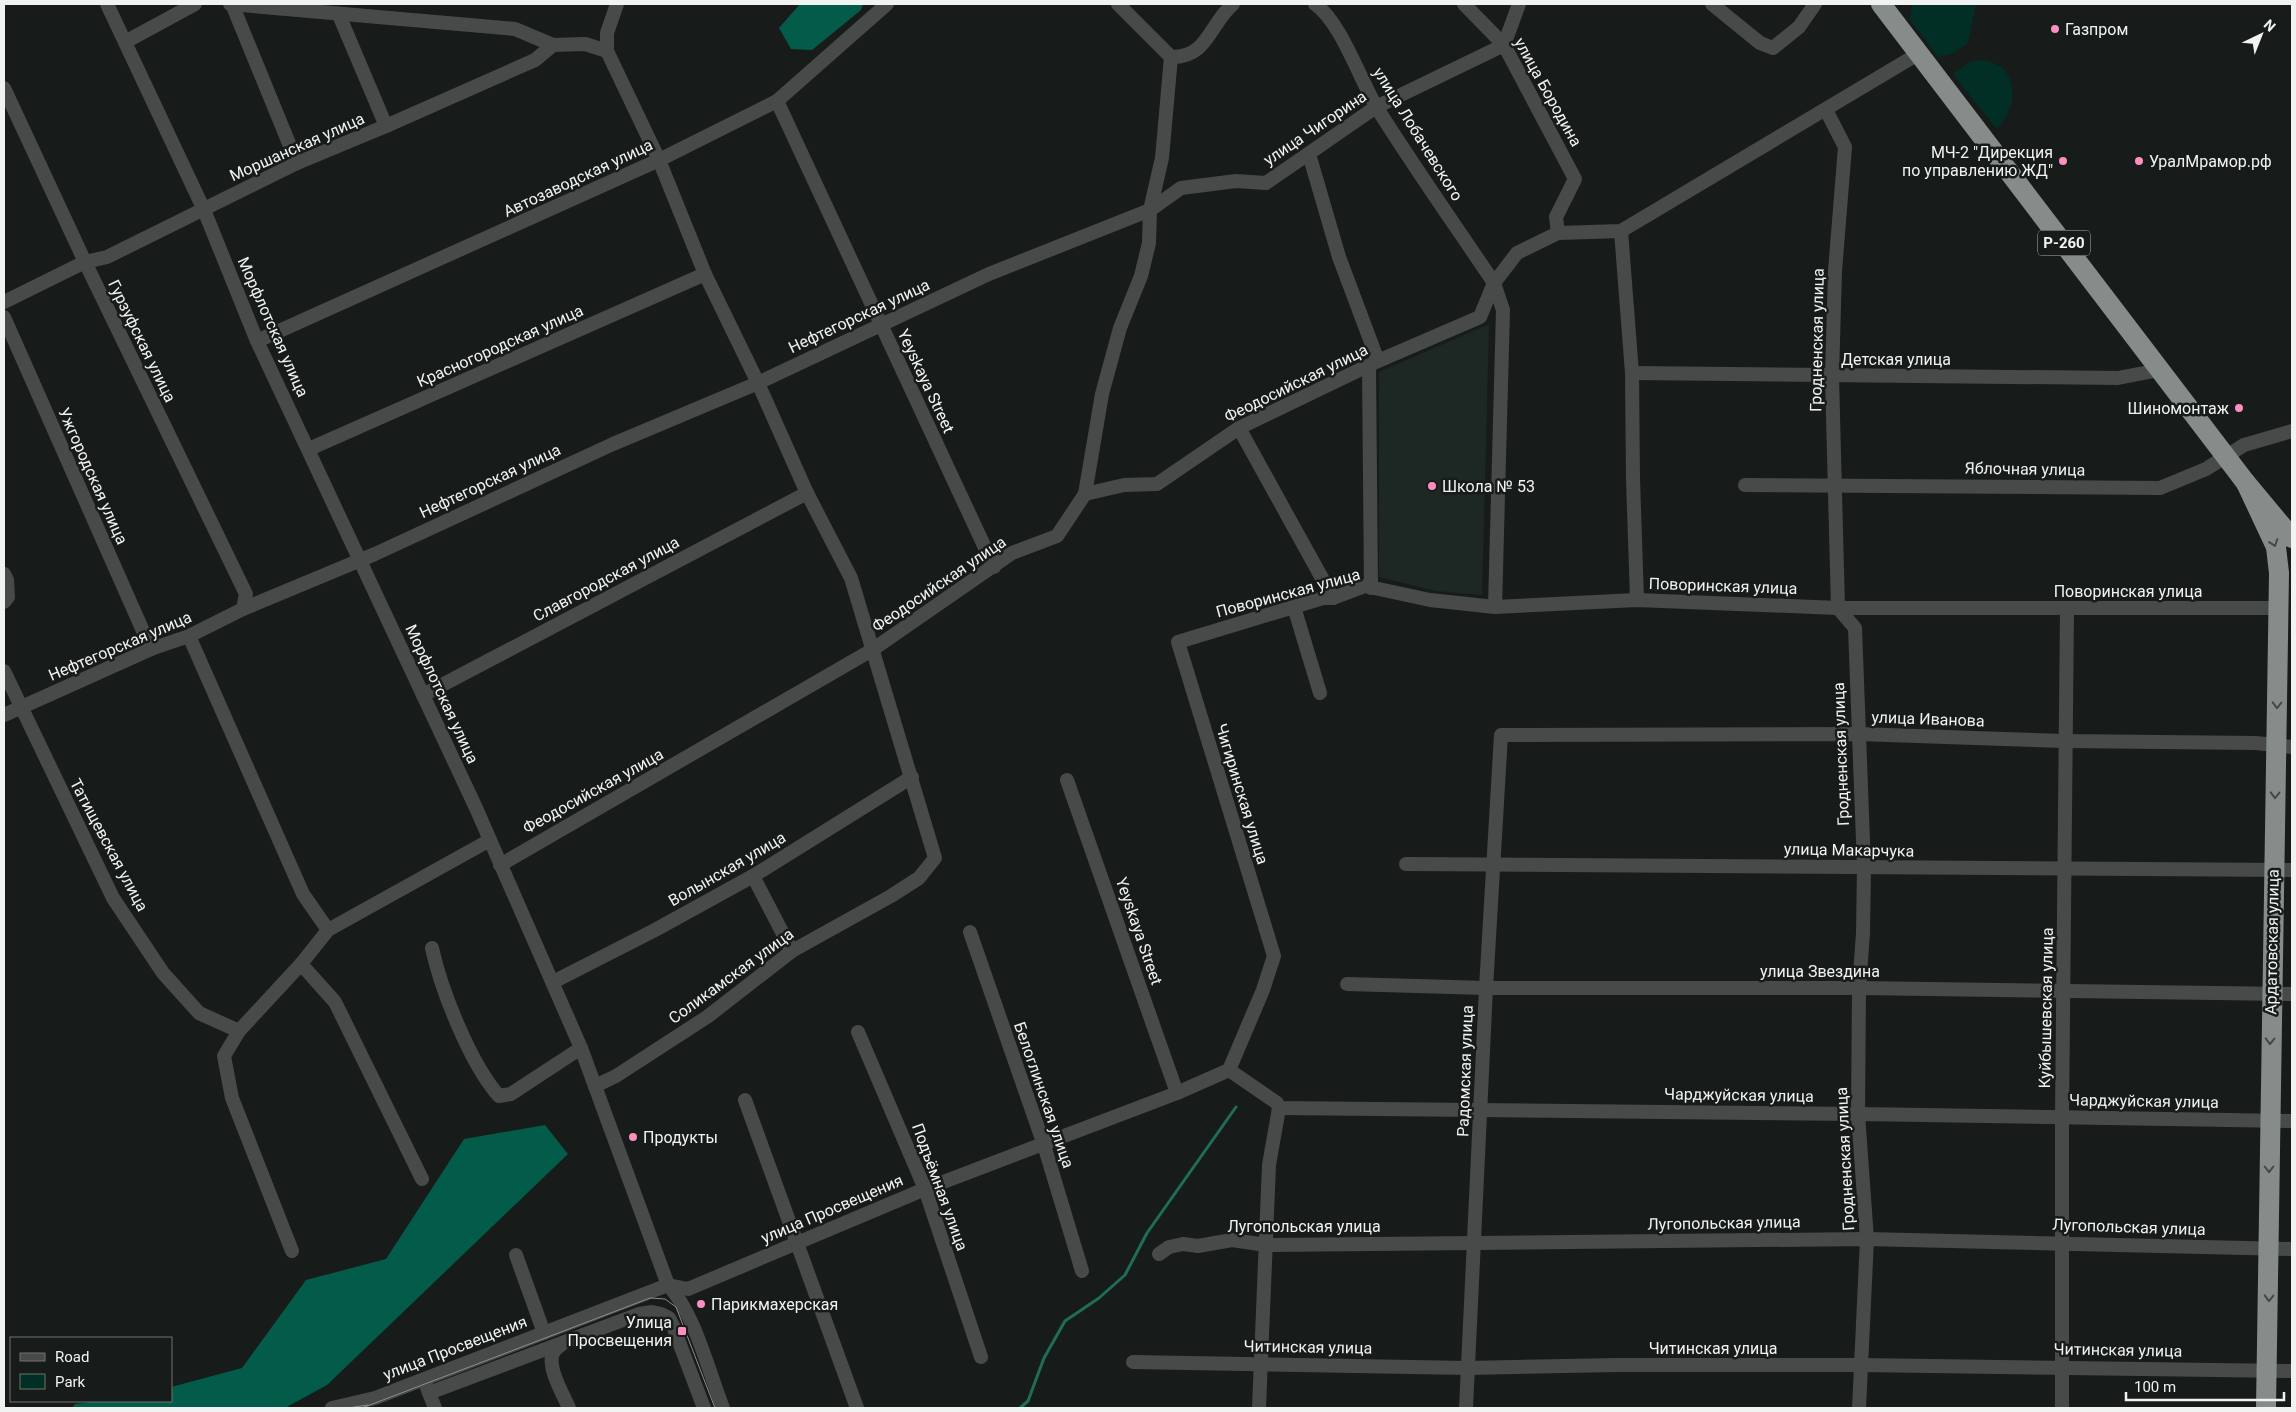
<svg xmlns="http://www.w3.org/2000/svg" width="2296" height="1412" font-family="Roboto,sans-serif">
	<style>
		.built { fill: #1d2824 }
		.green { fill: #022f25 }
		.forest { fill: #025c49 }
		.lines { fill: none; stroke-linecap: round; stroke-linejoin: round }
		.stream { stroke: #1f6d59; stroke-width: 3 }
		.minor { stroke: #484a49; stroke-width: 14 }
		.highway { stroke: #868c8a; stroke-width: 20 }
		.tram { stroke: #8a8e8d; stroke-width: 1 }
		.oneway { stroke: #434947 }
		.poi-dot { fill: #fd8ec0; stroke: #171c1a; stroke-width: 2 }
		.labels { text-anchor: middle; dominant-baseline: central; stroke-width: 5; stroke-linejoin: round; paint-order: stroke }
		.shield { fill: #171c1a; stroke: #afb2b1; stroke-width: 1 }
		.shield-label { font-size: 15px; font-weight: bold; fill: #f0f3f2 }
		.poi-label { font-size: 16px; fill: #f0f3f2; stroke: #171c1a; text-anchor: start }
		.street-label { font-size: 16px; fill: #f0f3f2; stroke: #171c1a }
	</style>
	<rect width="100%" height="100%" fill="#171c1a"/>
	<!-- built -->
	<polygon class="built" points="1489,324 1482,595 1436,591 1379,577 1379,372"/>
	<!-- green -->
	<g class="green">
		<polygon points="1912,4 1976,4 1968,43 1953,53 1939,57 1910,20"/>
		<path d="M 1983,60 C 2020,66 2019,106 1997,129 L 1953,74 L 1970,62 Z"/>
	</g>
	<!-- forest -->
	<g class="forest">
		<polygon points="800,4 863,4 861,10 812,50 791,49 779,28"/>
		<polygon points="545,1125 568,1154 327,1385 285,1408 72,1408 75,1404 100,1401 171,1401 171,1387 242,1368 306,1280 386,1259 464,1139"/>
	</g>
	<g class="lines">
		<!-- stream -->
		<polyline class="stream" points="1020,1408 1028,1401 1044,1358 1065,1321 1099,1298 1125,1275 1147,1233 1236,1107"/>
		<!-- minor -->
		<g class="minor">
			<path d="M 107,4 L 204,210 L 257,341 L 476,808 L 581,1048 L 668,1285 C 695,1314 708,1370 723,1408"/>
			<polyline points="230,4 515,29 553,45"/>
			<polyline points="232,4 297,163"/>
			<path d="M 1315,4 C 1341,22 1360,80 1377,108 C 1414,167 1455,225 1494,283 L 1503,310 L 1495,607"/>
			<polyline points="1712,4 1760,43 1773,48 1799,27 1815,4"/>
			<polyline points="339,15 386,126"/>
			<polyline points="125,42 195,4"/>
			<path d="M 1171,57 C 1208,58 1210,23 1233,4"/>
			<polyline points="4,88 85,262 246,594 243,609"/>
			<polyline points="777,101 994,567"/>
			<polyline points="1826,110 1845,147 1835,271 1832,376 1838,608 1855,628 1864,867 1863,933 1859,988 1858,1114 1867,1239 1859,1408"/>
			<polyline points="1309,154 1339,257 1378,361"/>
			<polyline points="1621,231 1632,373 1633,479 1637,600"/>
			<polyline points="1558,233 1621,231 1918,54"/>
			<polyline points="4,302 85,262 107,257 297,163 386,126 535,60 553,45 585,44 607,51"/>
			<polyline points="4,317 151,649"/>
			<polyline points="257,341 659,160 777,101 887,4"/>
			<polyline points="1369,366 1371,588"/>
			<polyline points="1632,373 2118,378 2159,370"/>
			<polyline points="1239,428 1333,598"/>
			<polyline points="309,449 705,274"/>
			<polyline points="1745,485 2160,488 2206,469 2244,445 2292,431"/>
			<polyline points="1085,494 1102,394 1120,328 1141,276 1149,243 1150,210 1162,158 1171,57 1118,4"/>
			<polyline points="4,574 7,580 8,597 4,602"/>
			<polyline points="1294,607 1320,693"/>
			<polyline points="189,636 303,894 328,930"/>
			<polyline points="4,671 113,898 163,973 199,1013 239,1031 224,1056 232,1098 292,1251"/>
			<polyline points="423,695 807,493"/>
			<polyline points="4,715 151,649 189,636 243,609 375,554 613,444 758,383 989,274 1150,210 1181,188 1236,181 1266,183 1376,107 1504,45 1519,4"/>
			<polyline points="1067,780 1177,1093"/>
			<polyline points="1406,864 2292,870"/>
			<polyline points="500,865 872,650 1012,553 1057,536 1085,494 1124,485 1157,484 1239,428 1378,361 1480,317 1494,283 1517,253 1558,233 1556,217 1575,179 1504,45 1464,4"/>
			<polyline points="753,876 792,951"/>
			<polyline points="970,932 1044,1145 1082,1271"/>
			<path d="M 432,948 C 441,990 471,1065 499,1096 L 511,1094 L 581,1048"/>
			<polyline points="301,964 335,1002 422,1179"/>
			<polyline points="553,982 655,930 753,876 912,777"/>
			<polyline points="1347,984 1486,988 1859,988 2292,994"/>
			<polyline points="239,1031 301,964 328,930 490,840"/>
			<polyline points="858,1032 925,1189 981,1357"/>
			<polyline points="1229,1070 1277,1103 1279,1108 1858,1114 2292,1121"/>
			<polyline points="595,1086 616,1076 707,1017 792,951 891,896 919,878 935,858 851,578 807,493 758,383 705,274 659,160 607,51 607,33 617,4"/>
			<polyline points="745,1100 857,1408"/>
			<polyline points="1159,1254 1169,1247 1183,1244 1198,1246 1232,1240 1266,1245 1867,1239 2292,1249"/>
			<polyline points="516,1255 544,1333"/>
			<path d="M 562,1344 C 558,1347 553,1350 552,1356 C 549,1371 563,1394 569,1408"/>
			<polyline points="1133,1362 1468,1368 1617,1365 1861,1365 2292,1371"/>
			<polyline points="426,1385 435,1408"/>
			<polyline points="429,1393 639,1314 652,1312 661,1314 669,1318 673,1326 704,1408"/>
			<polyline points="332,1408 375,1398 668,1285 688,1289 925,1189 1177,1093 1229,1070 1263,990 1274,956 1178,642 1323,598 1333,598 1365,586 1430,600 1495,607 1637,600 1838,608 2278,608"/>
			<polyline points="1259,1408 1269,1165 1279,1108"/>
			<polyline points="1466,1408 1486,988 1501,735 1858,734 2065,741 2256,743 2292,747"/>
			<polyline points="2062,1408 2062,1117 2067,609"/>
		</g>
		<!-- highway -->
		<g class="highway">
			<polyline points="1881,4 2246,483 2292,538"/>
			<polyline points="2246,483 2276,547 2279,573 2266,1408"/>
		</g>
		<!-- tram -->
		<g class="tram">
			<polyline points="348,1408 368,1405"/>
			<polyline points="362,1408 650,1298 665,1299 676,1307 715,1408"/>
		</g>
	</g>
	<!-- one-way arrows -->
	<defs><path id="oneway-chevron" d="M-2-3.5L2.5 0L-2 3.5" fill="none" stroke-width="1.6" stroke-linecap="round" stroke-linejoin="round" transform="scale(1.25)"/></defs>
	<g class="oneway">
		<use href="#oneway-chevron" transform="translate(2274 543) rotate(71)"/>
		<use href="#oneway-chevron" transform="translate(2277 705) rotate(91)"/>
		<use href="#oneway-chevron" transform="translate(2275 795) rotate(91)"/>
		<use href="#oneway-chevron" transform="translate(2270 1041) rotate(91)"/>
		<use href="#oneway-chevron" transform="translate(2269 1169) rotate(90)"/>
		<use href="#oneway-chevron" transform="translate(2269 1298) rotate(91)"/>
	</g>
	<!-- markers -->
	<g class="poi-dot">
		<circle cx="2055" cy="29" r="5"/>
		<circle cx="2063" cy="161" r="5"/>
		<circle cx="2139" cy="161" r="5"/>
		<circle cx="2239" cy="408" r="5"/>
		<circle cx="1432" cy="486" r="5"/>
		<circle cx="633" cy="1137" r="5"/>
		<circle cx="701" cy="1304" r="5"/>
		<rect x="677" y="1326" width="10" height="10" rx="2.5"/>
	</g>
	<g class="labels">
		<!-- shield labels -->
		<rect class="shield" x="2038" y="230.5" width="52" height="25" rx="4"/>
		<g class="shield-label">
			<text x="2064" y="243">Р-260</text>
		</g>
		<!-- poi labels -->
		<g class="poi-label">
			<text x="2065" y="29">Газпром</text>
			<text x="2053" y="152" text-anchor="end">МЧ-2 "Дирекция<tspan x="2053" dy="18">по управлению ЖД"</tspan></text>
			<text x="2149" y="161">УралМрамор.рф</text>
			<text x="2229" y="408" text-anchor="end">Шиномонтаж</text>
			<text x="1442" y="486">Школа № 53</text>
			<text x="643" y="1137">Продукты</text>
			<text x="711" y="1304">Парикмахерская</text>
			<text x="672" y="1322" text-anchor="end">Улица<tspan x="672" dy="18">Просвещения</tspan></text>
		</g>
		<!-- street labels -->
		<g class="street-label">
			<text transform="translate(1548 92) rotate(61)">улица Бородина</text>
			<text transform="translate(1315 128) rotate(-34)">улица Чигорина</text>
			<text transform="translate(1418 134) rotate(58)">улица Лобачевского</text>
			<text transform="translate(297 147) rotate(-24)">Моршанская улица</text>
			<text transform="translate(578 178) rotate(-25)">Автозаводская улица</text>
			<text transform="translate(859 316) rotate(-25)">Нефтегорская улица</text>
			<text transform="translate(273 327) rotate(66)">Морфлотская улица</text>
			<text transform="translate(1817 340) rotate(-89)">Гродненская улица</text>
			<text transform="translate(142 341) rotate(64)">Гурзуфская улица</text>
			<text transform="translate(500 346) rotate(-24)">Красногородская улица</text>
			<text x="1896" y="359">Детская улица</text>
			<text transform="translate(926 381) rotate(65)">Yeyskaya Street</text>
			<text transform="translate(1296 383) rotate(-26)">Феодосийская улица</text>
			<text transform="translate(2025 469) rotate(1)">Яблочная улица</text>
			<text transform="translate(93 476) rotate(66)">Ужгородская улица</text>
			<text transform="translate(490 481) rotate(-25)">Нефтегорская улица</text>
			<text transform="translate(606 579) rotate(-28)">Славгородская улица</text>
			<text transform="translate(939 584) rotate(-34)">Феодосийская улица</text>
			<text transform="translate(1723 586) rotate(2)">Поворинская улица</text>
			<text x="2128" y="591">Поворинская улица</text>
			<text transform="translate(1288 593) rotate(-15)">Поворинская улица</text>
			<text transform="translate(120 646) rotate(-23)">Нефтегорская улица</text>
			<text transform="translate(442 694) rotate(65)">Морфлотская улица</text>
			<text transform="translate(1928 719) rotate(2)">улица Иванова</text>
			<text transform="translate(1841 754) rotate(-92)">Гродненская улица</text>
			<text transform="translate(593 791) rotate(-29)">Феодосийская улица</text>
			<text transform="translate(1242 794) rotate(73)">Чигиринская улица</text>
			<text transform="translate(109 845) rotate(62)">Татищевская улица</text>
			<text transform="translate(1849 850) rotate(1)">улица Макарчука</text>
			<text transform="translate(727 869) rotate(-30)">Волынская улица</text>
			<text transform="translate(1139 931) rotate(71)">Yeyskaya Street</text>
			<text transform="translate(2272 942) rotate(-89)">Ардатовская улица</text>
			<text x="1820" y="971">улица Звездина</text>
			<text transform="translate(731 976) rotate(-36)">Соликамская улица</text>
			<text transform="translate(2046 1008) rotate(-89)">Куйбышевская улица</text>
			<text transform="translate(1465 1071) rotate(-88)">Радомская улица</text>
			<text transform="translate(1044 1095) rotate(71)">Белоглинская улица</text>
			<text transform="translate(1739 1095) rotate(1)">Чарджуйская улица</text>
			<text transform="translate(2144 1101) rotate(1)">Чарджуйская улица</text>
			<text transform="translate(1845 1159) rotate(-93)">Гродненская улица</text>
			<text transform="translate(940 1187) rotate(70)">Подъёмная улица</text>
			<text transform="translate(832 1209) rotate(-23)">улица Просвещения</text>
			<text transform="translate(1724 1223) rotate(-1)">Лугопольская улица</text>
			<text x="1304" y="1226">Лугопольская улица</text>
			<text transform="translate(2129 1227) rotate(2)">Лугопольская улица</text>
			<text transform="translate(1308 1347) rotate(1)">Читинская улица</text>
			<text transform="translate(455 1348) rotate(-21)">улица Просвещения</text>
			<text x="1713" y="1348">Читинская улица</text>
			<text transform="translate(2118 1350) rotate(1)">Читинская улица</text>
		</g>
	</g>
	<!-- border -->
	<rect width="2296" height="1412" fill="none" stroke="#f0f3f2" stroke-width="10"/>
	<!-- legend -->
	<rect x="10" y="1337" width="162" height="65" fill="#171c1a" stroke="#6e7270"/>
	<rect x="20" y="1353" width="25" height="8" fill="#484a49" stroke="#6e7270"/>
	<text x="55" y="1362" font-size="15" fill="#f0f3f2">Road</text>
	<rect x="20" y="1374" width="25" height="15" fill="#022f25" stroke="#6e7270"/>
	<text x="55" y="1387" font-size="15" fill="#f0f3f2">Park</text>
	<!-- north arrow -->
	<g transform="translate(2261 35) rotate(43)" stroke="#171c1a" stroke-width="4" paint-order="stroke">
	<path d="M0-4L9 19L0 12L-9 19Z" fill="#f0f3f2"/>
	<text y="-8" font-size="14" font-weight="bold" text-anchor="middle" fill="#f0f3f2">N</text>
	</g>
	<!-- scale -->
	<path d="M2126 1392v8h158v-8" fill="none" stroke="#f0f3f2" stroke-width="2.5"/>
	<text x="2134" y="1392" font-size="15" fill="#f0f3f2" stroke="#171c1a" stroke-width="4" paint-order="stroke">100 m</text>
</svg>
